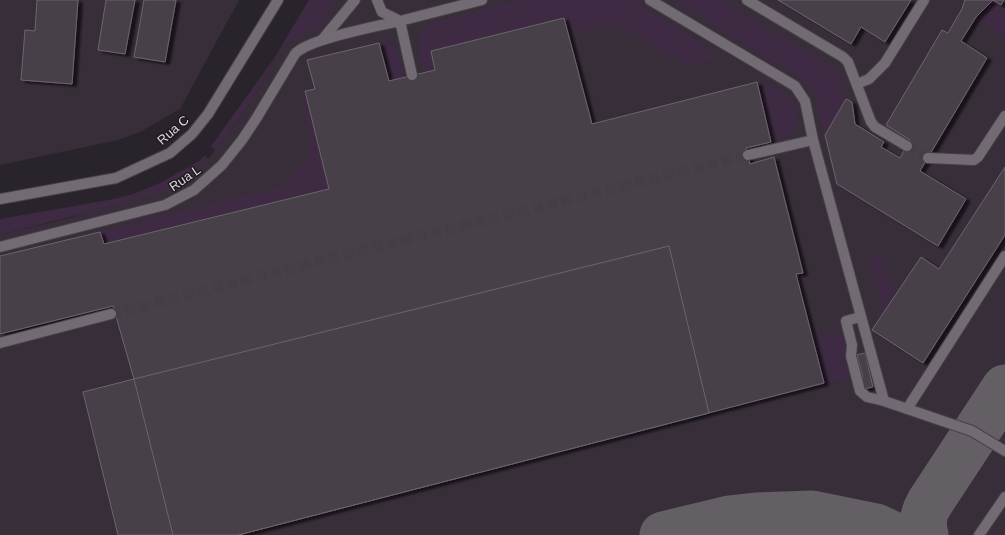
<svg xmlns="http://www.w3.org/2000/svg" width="1005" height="535" font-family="Helvetica,sans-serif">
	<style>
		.built { fill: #382e3a }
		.green { fill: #3e2a42 }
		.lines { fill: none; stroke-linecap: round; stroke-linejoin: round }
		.taxiway { stroke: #645e65; stroke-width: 47 }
		.building { fill: #473f48; stroke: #6c656e; filter: url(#shadow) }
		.minor-tunnel { stroke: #443e46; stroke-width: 10; stroke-dasharray: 10 5; stroke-linecap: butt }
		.minor-casing { stroke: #474148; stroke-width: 12 }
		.minor { stroke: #736b74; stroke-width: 10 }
		.labels { text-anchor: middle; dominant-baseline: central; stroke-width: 3; stroke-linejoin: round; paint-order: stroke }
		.street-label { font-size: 13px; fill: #ddd9de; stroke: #201921 }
	</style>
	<defs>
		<filter id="shadow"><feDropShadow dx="4.5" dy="2.5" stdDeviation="1" flood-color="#0009"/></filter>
	</defs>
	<rect width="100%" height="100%" fill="#29232b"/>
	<!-- built -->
	<g class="built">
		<polygon points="0,0 239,0 180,109 140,132 118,140 0,165"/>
		<polygon points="309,0 1005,0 1005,535 0,535 0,235 69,218 168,188 210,157 245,111 271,67 275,57"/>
	</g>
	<!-- green -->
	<g class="green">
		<polygon points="309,0 335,0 320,26 281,47"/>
		<path d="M 519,0 L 631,0 L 710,48 L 713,60 L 681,67 L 679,60 L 613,23 L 569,34 L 564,18 L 431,51 L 435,70 L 424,72 C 419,54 410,31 435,22 Z"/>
		<polygon points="673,0 721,0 837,70 846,99 825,135 813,93 810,87 803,80"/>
		<polygon points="993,0 1005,0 1005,39 976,17"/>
		<path d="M 389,42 C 401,49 401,65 404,77 L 389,81 L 379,43 Z"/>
		<polygon points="275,57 271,67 245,111 215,151 211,146"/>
		<path d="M 757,82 C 765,84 774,85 781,89 C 796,98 805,123 789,135 C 784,139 777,140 771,142 Z"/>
		<path d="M 305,91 L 329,189 L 104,244 L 100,232 L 285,185 C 320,155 310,141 302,102 L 302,96 Z"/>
		<polygon points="205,155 208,159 168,188 148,197 0,235 0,219 114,199 133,194 162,182 199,161"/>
		<polygon points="869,251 885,261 881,268 886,271 890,283 899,289 884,313 868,253"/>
		<polygon points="828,333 835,333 844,338 845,354 851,378 824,383 812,336"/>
	</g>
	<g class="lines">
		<!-- taxiway -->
		<g class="taxiway">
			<polyline points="663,535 729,519 756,516 812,514 876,527 893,535"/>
			<path d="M 925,535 C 922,523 923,514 929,504 L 1005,388"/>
		</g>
	</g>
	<!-- building -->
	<g class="building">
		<polygon points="37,0 78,0 72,84 21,80 25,30 35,31"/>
		<polygon points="106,0 135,0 125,54 98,50"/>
		<polygon points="144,0 176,0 165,62 134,57"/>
		<polygon points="778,0 911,0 885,42 861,27 851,44"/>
		<polygon points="965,0 1004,0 1001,5 993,0 976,17 961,41 987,58 920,171 966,199 938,246 837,184 825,135 846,99 852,102 855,124 884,142 881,147 900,158 910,140 886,125 942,30 948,33 962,9"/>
		<polygon points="564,18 592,124 757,82 771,142 746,148 750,164 774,157 803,273 796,274 824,383 238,535 118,535 83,392 134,379 113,306 0,334 0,256 100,232 104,244 329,189 305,91 315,89 307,60 379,43 389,81 435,70 431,51"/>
		<polygon points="1005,167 1005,235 923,363 872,330 921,257 939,269"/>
		<polygon points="669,246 709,413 238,535 173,535 134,379"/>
		<polygon points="865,353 873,387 863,389 861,379 863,378 857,355"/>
	</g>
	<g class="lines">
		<!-- minor-tunnel -->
		<g class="minor-tunnel">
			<polyline points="907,146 928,158"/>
			<polyline points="111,314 323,260 748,155"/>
		</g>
		<!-- minor casing -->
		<g class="minor-casing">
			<g id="minor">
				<polyline points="377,0 382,12 400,21 482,0"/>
				<polyline points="650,0 795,86 805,101 813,140 748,155"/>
				<polyline points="747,0 843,57 848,62 871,122 875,127 907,146"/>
				<polyline points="322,40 355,0"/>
				<polyline points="857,84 869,79 885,63 924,0"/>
				<polyline points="813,140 884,401"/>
				<polyline points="928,158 974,160 978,157 1005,116"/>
				<polyline points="0,199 116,178 170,153 192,134 208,114 278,0"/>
				<path d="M 0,247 L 165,205 L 194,190 L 222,165 L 242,140 L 256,119 L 295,54 C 307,39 378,26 400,21 L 412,75"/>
				<polyline points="860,317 846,321 852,345 851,356 860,391 867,397 884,401 972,431 1005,451"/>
				<polyline points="0,343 111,314"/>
				<polyline points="907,409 1005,256"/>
				<polyline points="979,535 1005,497"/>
			</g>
		</g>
		<!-- minor -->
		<use href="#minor" class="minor"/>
	</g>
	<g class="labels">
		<!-- street labels -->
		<g class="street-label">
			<text transform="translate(173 130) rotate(-41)">Rua C</text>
			<text transform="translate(185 178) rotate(-35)">Rua L</text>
		</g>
	</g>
</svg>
